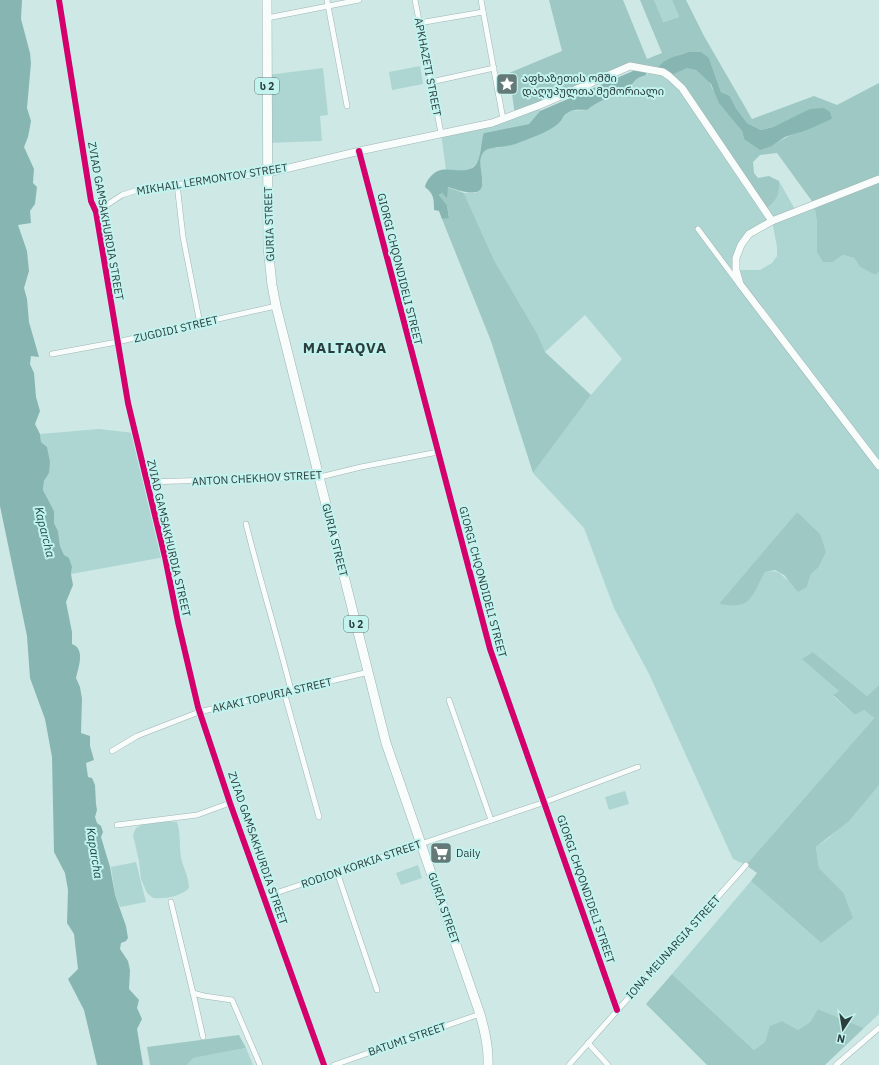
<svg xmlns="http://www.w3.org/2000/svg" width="879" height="1065" font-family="'IBM Plex Sans','Noto Sans Georgian',sans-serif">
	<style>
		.green { fill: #add6d3; fill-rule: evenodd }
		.forest { fill: #9ec8c4 }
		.water { fill: #87b6b2 }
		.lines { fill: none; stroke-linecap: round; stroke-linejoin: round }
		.street-casing { stroke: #a0b4b3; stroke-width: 6 }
		.secondary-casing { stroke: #a0b4b3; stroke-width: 8 }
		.highway-casing { stroke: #a0b4b3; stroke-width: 10 }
		.street { stroke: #f8fcfb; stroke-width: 5 }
		.secondary { stroke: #f8fcfb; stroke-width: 7 }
		.highway { stroke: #f8fcfb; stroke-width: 9 }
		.cycleway-casing { stroke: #c3f3ef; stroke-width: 8 }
		.cycleway { stroke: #d6006c; stroke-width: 6 }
		.labels { text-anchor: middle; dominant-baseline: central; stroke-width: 4; stroke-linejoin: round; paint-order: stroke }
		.shield { fill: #c3f3ef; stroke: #597472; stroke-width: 1 }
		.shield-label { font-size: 10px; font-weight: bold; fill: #2b3e3c }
		.street-label { font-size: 11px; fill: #2b3e3c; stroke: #c3f3ef }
		.poi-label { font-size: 11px; fill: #2b3e3c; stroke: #c3f3ef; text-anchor: start }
		.water-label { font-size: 12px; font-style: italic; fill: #1c4d4a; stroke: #c3f3ef }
		.district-label { font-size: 15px; font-weight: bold; letter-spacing: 1px; fill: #2b3e3c; stroke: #c3f3ef }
	</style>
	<rect width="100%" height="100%" fill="#cee8e6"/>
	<!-- green -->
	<g class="green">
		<polygon points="654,0 672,0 679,17 662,22"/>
		<polygon points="420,66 423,84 392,90 389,72"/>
		<polygon points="323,68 328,115 320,116 322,141 267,143 267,75"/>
		<path d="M 655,71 L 682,88 L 749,186 L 779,192 L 779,181 L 796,211 L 814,204 L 817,222 L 817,252 L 833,262 L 843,255 L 854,258 L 860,267 L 875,275 L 879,272 L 879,685 L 867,696 L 813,652 L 839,691 L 833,696 L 855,715 L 864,710 L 874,718 L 746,865 L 733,859 L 650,676 L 614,608 L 584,528 L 533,473 L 591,395 L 622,359 L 585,315 L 545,352 L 538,335 L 494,260 L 464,193 L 476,193 L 483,183 C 481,168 474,146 498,148 L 560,122 L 567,113 L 571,111 L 587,110 L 593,104 L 616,95 L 630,86 L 637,78 L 646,75 ZM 772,221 L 777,247 L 777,256 L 772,263 L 760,270 L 736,270 L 741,245 L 749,234 ZM 797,512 L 826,552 L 819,567 L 811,574 L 807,587 C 802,586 796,585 791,582 C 779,576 783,569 765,572 L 758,583 L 720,604 Z"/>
		<path d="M 540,105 L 540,111 L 529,124 L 484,133 C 482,140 481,145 480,152 C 478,172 462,172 446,170 L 441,133 L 492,123 Z"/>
		<polygon points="99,429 134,433 165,557 71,574 72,567 64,555 60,546 58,531 54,523 54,511 43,490 44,481 49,473 47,447 41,442 40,434"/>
		<polygon points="879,785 879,1014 864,1028 818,1009 810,1022 798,1030 782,1021 765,1042 754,1050 672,974 751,881 821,943 843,892 819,868 816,847 830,837"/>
		<polygon points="625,791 629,804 609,810 605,797"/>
		<path d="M 163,821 L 177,822 C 181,833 179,846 181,857 C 183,868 189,877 189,888 C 180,897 165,899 153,898 L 147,893 L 141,879 L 139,861 L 133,835 L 136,828 L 141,825 Z"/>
		<polygon points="136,862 146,902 120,907 115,895 111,867"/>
		<polygon points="418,865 422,878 401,885 396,873"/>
		<polygon points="246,1048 253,1065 187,1065 192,1058"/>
	</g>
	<!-- forest -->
	<g class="forest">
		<path d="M 549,0 L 623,0 L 647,59 L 662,53 L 640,0 L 654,0 L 663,22 L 679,17 L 672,0 L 686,0 L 704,36 L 752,119 L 814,96 L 837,105 L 879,83 L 879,272 L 875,275 L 860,267 L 854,258 L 843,255 L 833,262 L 823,262 L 817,252 L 817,222 L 814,204 L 777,153 L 760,155 L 753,162 L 754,173 L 758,178 L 769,176 L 779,181 C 780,197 776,200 765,210 L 682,88 L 669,76 C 674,73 681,69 687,68 C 697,67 710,79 712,88 L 742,131 L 744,139 L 772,146 C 790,133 812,128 832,119 L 790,119 L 773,127 L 761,130 L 747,123 L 736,108 L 730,96 L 721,92 L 709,58 L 688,52 L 679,55 L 654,71 L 630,66 L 515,115 L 509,73 L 562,51 Z"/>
		<polygon points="447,187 464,193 494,260 538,335 545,352 591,395 533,473 491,341 442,219 449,217 447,205 439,195 442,193 447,197"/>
		<path d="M 797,512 L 820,534 L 826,552 L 819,567 L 811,574 L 807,587 L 798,592 L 784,575 L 775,570 L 765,572 C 758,583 753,603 739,605 C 733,606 726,605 719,604 Z"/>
		<polygon points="813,652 867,696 879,685 879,785 849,821 816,847 819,868 843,892 853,918 821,943 751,881 757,873 746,865 874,718 864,710 855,715 833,695 839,691 802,659"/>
		<polygon points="672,974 754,1050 765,1042 770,1026 782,1021 798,1030 810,1022 818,1009 864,1028 825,1065 707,1065 646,1004"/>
		<polygon points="239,1035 246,1048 193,1058 187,1065 150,1065 147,1047"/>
	</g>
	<!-- water -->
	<g class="water">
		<path d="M 0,0 L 22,0 L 21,19 L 30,53 L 31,63 L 27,108 L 31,121 L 28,137 L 24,147 L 34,169 L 33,183 L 37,187 L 35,204 L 30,211 L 31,223 L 18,225 L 27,251 L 29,271 L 24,288 L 27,299 L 29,322 L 39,357 L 31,356 L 30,364 L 34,373 L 36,397 L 40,411 L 35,424 L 40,434 L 41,442 L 47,447 L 50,462 L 49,473 L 44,481 L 43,490 L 54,511 L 54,523 L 58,531 L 60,546 L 64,555 L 69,558 L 72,567 L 71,574 L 73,585 L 66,602 L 72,632 L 72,644 C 86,649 78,668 76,678 L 80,687 L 82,699 L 81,733 L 90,736 L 90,746 L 94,760 L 86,763 L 88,777 L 92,778 L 95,785 L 96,804 L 97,810 L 95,817 L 97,823 L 101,826 L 103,832 L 101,837 L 110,867 L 115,895 L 126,926 L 128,938 L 126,941 L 121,943 L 120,949 L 128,961 L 130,970 L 129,989 L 139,1000 L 137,1008 L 142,1019 L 137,1029 L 143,1065 L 97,1065 L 84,1010 L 68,979 L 78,969 L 74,934 L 67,923 L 68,890 L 65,873 L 54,852 L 52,757 L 45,719 L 30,678 L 27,636 L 0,506 Z"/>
		<path d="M 688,52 L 701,52 L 709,58 L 721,92 L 730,96 L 736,108 L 747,123 L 761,130 L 773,127 L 810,109 L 824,108 L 830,112 L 832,119 L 807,130 L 785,137 L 772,146 L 760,150 L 744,139 L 742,131 L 719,103 L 711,84 L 704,77 L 696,70 L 687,68 L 669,76 L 655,71 C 666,57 672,58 688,52 Z"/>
		<path d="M 640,70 L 647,72 L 646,75 C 633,79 637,80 629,87 C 616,97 599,99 587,110 C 582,110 574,109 569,112 C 564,114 563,119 559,123 C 549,132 531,138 518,143 C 509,147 491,147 486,150 C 467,163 508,208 448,187 L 447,198 L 442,193 L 439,195 L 447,205 L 449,218 L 442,219 L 439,211 L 434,210 C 434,199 434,194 425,187 C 426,180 434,171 441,170 C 451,168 463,173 472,168 C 482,163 480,142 484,133 L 529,124 L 540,111 L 633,71 Z"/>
	</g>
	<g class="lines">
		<!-- street casing -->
		<g class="street-casing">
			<g id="street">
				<polyline points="59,0 91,201 96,212 128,403 165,557 178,622 198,707 230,803 324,1065"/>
				<polyline points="327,0 347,106"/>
				<polyline points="415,0 441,133"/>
				<polyline points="481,0 503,119"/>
				<polyline points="267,18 359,0"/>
				<polyline points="419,23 483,12"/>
				<polyline points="431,82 494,68"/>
				<polyline points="359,151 490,649 617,1010"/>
				<polyline points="177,184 183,237 200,324"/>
				<polyline points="96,212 122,195 141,189 268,173"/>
				<polyline points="698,229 739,284"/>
				<polyline points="52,354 117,342 276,306"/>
				<polyline points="146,482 320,477 361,467 438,452"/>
				<path d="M 246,524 C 260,580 277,635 291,690"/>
				<polyline points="284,692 319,817"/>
				<polyline points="449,700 491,820"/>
				<polyline points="112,751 137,736 199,712 369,672"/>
				<polyline points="117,825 197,815 230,803"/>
				<polyline points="337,872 377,990"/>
				<polyline points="264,897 545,802 638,767"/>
				<polyline points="171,902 193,993 204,996 232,1000 260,1065"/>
				<polyline points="193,993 203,1037"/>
				<polyline points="588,1043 608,1065"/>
				<polyline points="334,1065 480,1014"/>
				<polyline points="569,1065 746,865"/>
				<polyline points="836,1065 879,1028"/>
			</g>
		</g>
		<!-- secondary casing -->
		<g class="secondary-casing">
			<g id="secondary">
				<polyline points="268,173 364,150 492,123 540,105 630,66 663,72 669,76 682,88 772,221 879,179"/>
				<polyline points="772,221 749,234 741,245 736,258 736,270 740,284 879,466"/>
			</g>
		</g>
		<!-- highway casing -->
		<g class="highway-casing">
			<path id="highway" d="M 267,0 L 268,247 L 272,285 L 276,306 L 386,743 L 480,1014 C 485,1031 489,1047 488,1065"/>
		</g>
		<!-- street -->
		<use href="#street" class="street"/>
		<!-- secondary -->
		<use href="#secondary" class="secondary"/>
		<!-- highway -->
		<use href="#highway" class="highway"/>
		<!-- cycleway casing -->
		<g class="cycleway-casing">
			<g id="cycleway">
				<polyline points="59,0 91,201 96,212 128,403 165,557 178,622 198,707 230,803 324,1065"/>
				<polyline points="359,151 490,649 617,1010"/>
			</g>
		</g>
		<!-- cycleway -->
		<use href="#cycleway" class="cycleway"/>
	</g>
	<!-- icons -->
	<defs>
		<g id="sight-square" transform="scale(1.15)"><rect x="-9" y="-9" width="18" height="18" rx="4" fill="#647a78" stroke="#c3f3ef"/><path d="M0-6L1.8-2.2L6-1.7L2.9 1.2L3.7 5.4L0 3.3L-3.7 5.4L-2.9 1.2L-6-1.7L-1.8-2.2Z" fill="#fff"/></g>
		<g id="supermarket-square" transform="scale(1.15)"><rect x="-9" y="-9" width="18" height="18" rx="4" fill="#647a78" stroke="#c3f3ef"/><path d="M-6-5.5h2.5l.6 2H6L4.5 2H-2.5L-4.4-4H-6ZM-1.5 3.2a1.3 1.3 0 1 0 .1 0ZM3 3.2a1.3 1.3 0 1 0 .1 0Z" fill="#fff"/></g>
	</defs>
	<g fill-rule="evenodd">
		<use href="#sight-square" x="507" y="84"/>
		<use href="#supermarket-square" x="441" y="853"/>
	</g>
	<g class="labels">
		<!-- shield labels -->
		<g class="shield">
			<rect x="255" y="78" width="24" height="16" rx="3"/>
			<rect x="344" y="616" width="24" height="16" rx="3"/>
		</g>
		<g class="shield-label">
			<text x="267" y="86">ს 2</text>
			<text x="356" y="624">ს 2</text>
		</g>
		<!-- street labels -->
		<g class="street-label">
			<text transform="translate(428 67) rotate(79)">APKHAZETI STREET</text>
			<text transform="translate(212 179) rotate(-9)">MIKHAIL LERMONTOV STREET</text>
			<text transform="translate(106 221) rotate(80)">ZVIAD GAMSAKHURDIA STREET</text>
			<text transform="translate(269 224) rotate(-92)">GURIA STREET</text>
			<text transform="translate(400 269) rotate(76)">GIORGI CHQONDIDELI STREET</text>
			<text transform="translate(176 329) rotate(-13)">ZUGDIDI STREET</text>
			<text transform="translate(257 478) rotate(-3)">ANTON CHEKHOV STREET</text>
			<text transform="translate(169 538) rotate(77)">ZVIAD GAMSAKHURDIA STREET</text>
			<text transform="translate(335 540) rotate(76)">GURIA STREET</text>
			<text transform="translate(483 582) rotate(75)">GIORGI CHQONDIDELI STREET</text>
			<text transform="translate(272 695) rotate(-13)">AKAKI TOPURIA STREET</text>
			<text transform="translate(258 848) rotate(71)">ZVIAD GAMSAKHURDIA STREET</text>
			<text transform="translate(361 864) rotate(-19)">RODION KORKIA STREET</text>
			<text transform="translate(586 889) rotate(71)">GIORGI CHQONDIDELI STREET</text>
			<text transform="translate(444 908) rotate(71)">GURIA STREET</text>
			<text transform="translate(673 947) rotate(-48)">IONA MEUNARGIA STREET</text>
			<text transform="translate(407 1039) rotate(-19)">BATUMI STREET</text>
		</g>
		<!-- poi labels -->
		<g class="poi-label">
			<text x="522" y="78">აფხაზეთის ომში<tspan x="522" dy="13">დაღუპულთა მემორიალი</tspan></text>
			<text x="456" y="853">Daily</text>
		</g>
		<!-- water labels -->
		<g class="water-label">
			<text transform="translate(45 532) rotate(76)">Kaparcha</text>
			<text transform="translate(95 853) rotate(81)">Kaparcha</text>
		</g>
		<!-- district labels -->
		<g class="district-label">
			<text x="345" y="347">MALTAQVA</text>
		</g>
	</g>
	<!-- north arrow -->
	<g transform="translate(843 1029) rotate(192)" stroke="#c3f3ef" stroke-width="3" paint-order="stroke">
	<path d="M0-3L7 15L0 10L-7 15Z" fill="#2b3e3c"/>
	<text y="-6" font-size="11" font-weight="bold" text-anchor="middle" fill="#2b3e3c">N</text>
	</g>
</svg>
